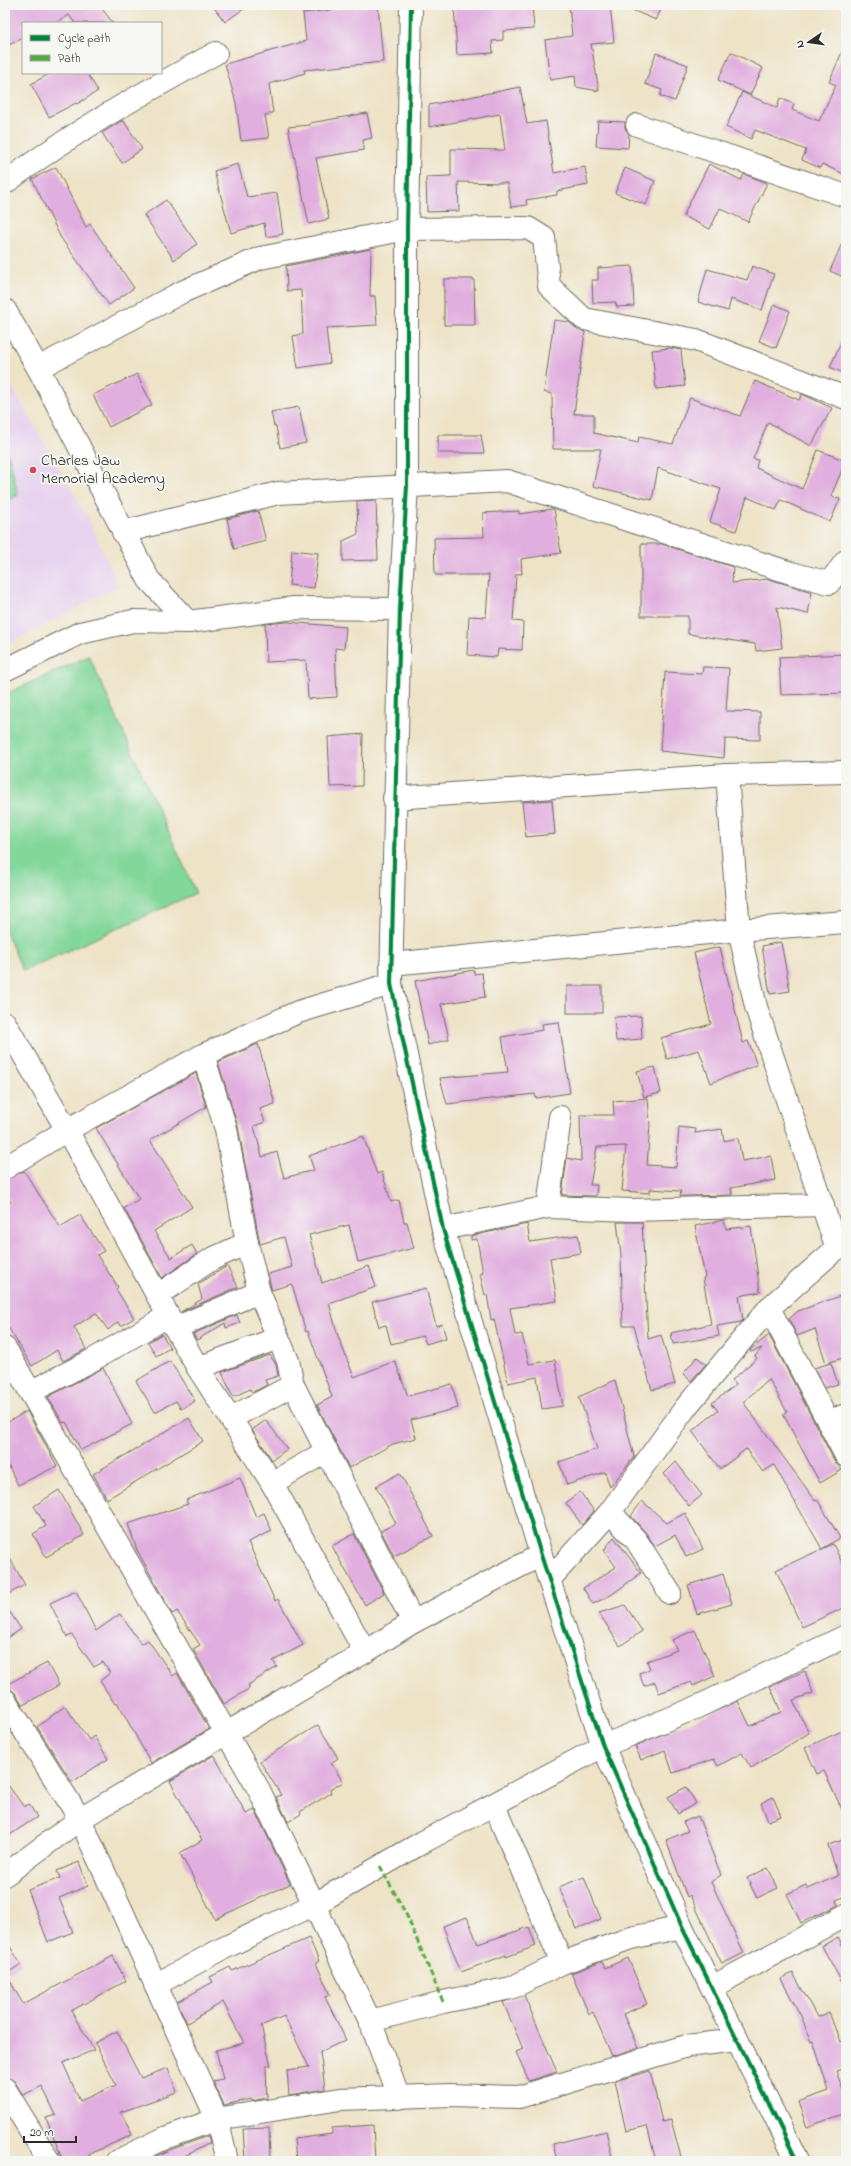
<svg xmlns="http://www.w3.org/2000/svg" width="851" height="2166" font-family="'Indie Flower',sans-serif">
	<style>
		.built { fill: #e7d2ef }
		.green { fill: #82d79a; stroke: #568162 }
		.building { fill: #e1afdf }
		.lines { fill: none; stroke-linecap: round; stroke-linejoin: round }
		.minor-casing { stroke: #6f6b62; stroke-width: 24 }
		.minor { stroke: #fff; stroke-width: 22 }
		.quiet { stroke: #54ab44; stroke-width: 3; stroke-dasharray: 6 3; stroke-linecap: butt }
		.cycleway-casing { stroke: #f6f6f2; stroke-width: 6 }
		.cycleway { stroke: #00873e; stroke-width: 4 }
		.poi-dot { fill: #d1495b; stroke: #f6f6f2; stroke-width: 1.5 }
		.labels { text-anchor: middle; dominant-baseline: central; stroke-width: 4; stroke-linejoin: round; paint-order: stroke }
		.poi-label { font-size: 16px; fill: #2b2b2b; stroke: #f6f6f2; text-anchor: start }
	</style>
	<rect width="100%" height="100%" fill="#f6f6f2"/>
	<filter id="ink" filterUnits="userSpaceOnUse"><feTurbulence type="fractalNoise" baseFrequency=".025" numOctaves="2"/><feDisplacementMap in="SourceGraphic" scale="8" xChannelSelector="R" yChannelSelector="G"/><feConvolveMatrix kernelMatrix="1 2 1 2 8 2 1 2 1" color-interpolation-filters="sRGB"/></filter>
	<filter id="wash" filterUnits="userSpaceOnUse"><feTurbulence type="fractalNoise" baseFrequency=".012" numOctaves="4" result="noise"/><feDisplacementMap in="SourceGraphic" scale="16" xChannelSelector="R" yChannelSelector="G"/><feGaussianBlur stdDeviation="0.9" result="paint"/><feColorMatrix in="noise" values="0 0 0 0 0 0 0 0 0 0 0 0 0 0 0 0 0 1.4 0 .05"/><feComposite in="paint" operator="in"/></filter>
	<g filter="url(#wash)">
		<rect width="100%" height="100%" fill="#eee3c7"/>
		<!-- built -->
		<polygon class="built" points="5,375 88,518 118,586 5,646"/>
		<!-- green -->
		<g class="green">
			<polygon points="5,451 9,456 18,495 5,503"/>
			<polygon points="89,656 196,893 23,971 5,930 5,694"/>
		</g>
		<g id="blocks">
			<!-- building -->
			<g class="building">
				<polygon points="5,5 99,5 113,23 75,23 69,15 56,23 23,23 23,38 5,47"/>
				<polygon points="212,5 249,5 225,22"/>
				<polygon points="378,5 383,62 304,70 305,73 269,84 273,113 265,115 269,138 241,141 236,103 225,64 306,41 303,13"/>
				<polygon points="454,5 532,5 534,29 503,31 503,40 492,41 493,53 457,55"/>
				<polygon points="569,5 610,5 614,42 591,44 599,91 576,87 575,76 550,80 545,40 572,36"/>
				<polygon points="620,5 663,5 656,20"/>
				<polygon points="846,43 846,175 822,164 820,168 802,160 806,150 755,130 751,139 726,127 742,92 777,108 780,98 794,104 792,110 819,121 836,85 829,82"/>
				<polygon points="731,52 763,68 750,95 718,80"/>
				<polygon points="656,53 688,65 675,101 660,96 662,90 645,84"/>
				<polygon points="51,73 87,73 98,91 77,104 76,103 49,117 31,84"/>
				<polygon points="520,87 527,124 546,121 554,173 585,167 588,185 557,191 557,195 526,200 527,205 511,207 507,183 458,182 459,211 427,212 426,177 451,176 451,149 505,150 500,114 429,127 429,105"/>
				<polygon points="367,113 372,138 363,140 364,150 316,158 329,219 309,224 288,127 310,125 310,123"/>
				<polygon points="123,120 142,149 122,163 102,133"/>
				<polygon points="598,121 625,122 625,128 629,134 628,148 596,146"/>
				<polygon points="238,164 247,197 277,193 283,234 266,237 264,223 231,233 214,171"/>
				<polygon points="709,164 741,180 744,174 767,183 748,222 720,208 710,229 683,216"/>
				<polygon points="56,167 86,227 90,224 134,288 109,305 61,238 32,179"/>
				<polygon points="625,168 655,181 646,205 615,193"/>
				<polygon points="166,200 197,244 174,260 144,215"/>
				<polygon points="846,234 846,278 830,271"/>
				<polygon points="371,249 370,296 375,296 377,325 326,328 330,363 298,368 293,336 303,334 301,290 287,291 286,266"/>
				<polygon points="632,266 634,306 617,307 615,302 593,303 592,280 598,280 598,268"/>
				<polygon points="752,266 774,274 762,310 731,299 728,311 698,302 707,269 747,280"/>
				<polygon points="444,279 474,279 475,325 444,325"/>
				<polygon points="774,304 790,311 776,348 759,341"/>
				<polygon points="554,320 569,322 576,328 585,332 574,414 594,414 594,433 638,443 639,437 673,444 690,398 740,416 755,381 799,400 802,394 832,408 811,446 768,422 753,459 758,460 756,468 802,489 818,450 846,461 831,496 840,499 830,522 781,500 776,510 747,497 736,531 710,522 721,489 658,468 652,500 593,486 601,449 553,449 552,394 544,392"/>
				<polygon points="846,331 846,374 830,367"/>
				<polygon points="670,348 681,350 685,386 656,389 652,350"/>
				<polygon points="137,374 152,405 109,427 93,395"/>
				<polygon points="299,407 306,443 280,448 276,426 274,426 271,412"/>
				<polygon points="438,435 481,435 484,453 438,453"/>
				<polygon points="376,500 378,560 343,561 343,541 358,534 357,501"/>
				<polygon points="552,509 554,509 561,553 521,559 522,574 516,574 513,621 523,622 522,650 498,649 497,657 467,655 469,616 486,617 489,575 435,575 434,538 484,537 483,513 519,511 519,514"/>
				<polygon points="258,511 266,541 234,549 227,519"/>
				<polygon points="641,544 662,544 733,567 732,583 769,579 812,592 808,614 777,607 782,648 756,651 755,644 688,634 688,616 641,616"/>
				<polygon points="292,550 318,553 314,588 289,585"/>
				<polygon points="287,622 346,627 344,649 335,648 337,697 308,699 306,660 266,662 265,624"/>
				<polygon points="846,654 846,693 781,695 779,657"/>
				<polygon points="703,667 729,668 726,711 760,712 760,740 725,739 724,758 660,751 665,672 702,674"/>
				<polygon points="363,734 362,786 330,787 328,737"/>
				<polygon points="552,800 555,834 526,837 522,802"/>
				<polygon points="781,942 790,991 770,994 762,946"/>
				<polygon points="720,947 743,1043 748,1041 757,1065 711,1083 699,1050 667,1059 661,1038 711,1024 694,953"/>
				<polygon points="474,970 474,974 482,973 485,997 441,1004 449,1039 428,1045 415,981"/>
				<rect x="567" y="986" width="35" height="27"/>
				<polygon points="641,1016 642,1039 616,1041 614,1017"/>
				<polygon points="559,1022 570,1093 536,1098 535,1094 447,1104 440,1078 508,1072 502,1037 543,1030 542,1024"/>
				<polygon points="258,1044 275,1104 260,1109 265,1122 254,1126 262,1157 277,1152 284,1178 314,1170 309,1156 363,1136 377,1174 382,1172 391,1202 399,1200 404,1222 407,1222 414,1248 358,1262 349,1225 309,1235 322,1283 369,1266 376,1287 329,1303 338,1336 354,1377 395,1361 408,1396 452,1384 458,1408 411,1420 416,1438 393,1444 349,1468 317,1405 332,1397 308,1331 306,1332 292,1284 272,1290 271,1288 268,1274 292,1267 284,1237 260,1244 238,1127 218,1062"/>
				<polygon points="655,1067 661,1093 644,1097 637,1071"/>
				<polygon points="196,1073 206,1107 150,1140 192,1207 154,1231 171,1258 192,1245 197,1254 162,1278 124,1208 139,1199 96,1128"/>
				<polygon points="648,1098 650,1125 647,1165 676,1167 679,1127 696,1129 695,1133 722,1129 724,1141 738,1138 742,1161 771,1156 775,1180 731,1188 732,1195 686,1196 680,1196 681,1191 650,1189 650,1193 622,1191 626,1146 597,1147 590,1185 597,1185 596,1196 562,1195 567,1158 581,1161 580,1115 614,1115 613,1101"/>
				<polygon points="24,1171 60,1227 80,1215 104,1251 97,1255 118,1287 116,1289 134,1318 121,1326 118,1322 108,1330 96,1313 74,1327 86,1349 63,1361 57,1350 32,1366 5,1322 5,1206 11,1202 5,1193 5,1180"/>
				<polygon points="724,1220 726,1229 751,1226 760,1292 739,1296 743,1320 741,1322 717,1326 719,1336 673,1344 671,1333 711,1324 703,1278 705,1277 695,1226"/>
				<polygon points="617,1222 642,1222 648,1339 661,1335 675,1384 652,1390 634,1326 623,1326 621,1255"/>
				<polygon points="527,1224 530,1242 578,1235 581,1253 550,1258 557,1301 510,1308 515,1335 522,1334 529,1364 555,1360 563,1406 542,1409 537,1377 508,1383 494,1319 491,1320 487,1294 485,1295 480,1274 483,1273 477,1239 471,1240 471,1236"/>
				<polygon points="227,1266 238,1287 181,1312 202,1299 198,1284"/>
				<polygon points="426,1288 436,1326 442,1324 446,1338 426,1344 423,1336 391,1344 386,1325 379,1327 372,1302"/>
				<polygon points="846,1294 846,1357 826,1363 815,1329 797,1336 789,1319 798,1311"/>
				<polygon points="237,1315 240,1323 226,1328 225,1323 197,1340 193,1334"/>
				<polygon points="162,1334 170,1348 156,1356 148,1342"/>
				<polygon points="769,1335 835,1462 842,1470 820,1483 783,1414 787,1412 769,1379 743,1402 815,1500 817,1499 840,1538 822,1549 774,1465 763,1472 746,1449 720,1469 692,1431 718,1411 712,1403 736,1385 732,1380 757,1358 755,1356 762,1348 751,1352 750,1350"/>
				<polygon points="270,1355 276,1365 278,1376 265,1380 267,1385 257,1390 252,1392 250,1389 233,1397 222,1372"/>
				<polygon points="697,1357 706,1364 691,1381 683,1374"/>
				<polygon points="170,1361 195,1401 181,1409 176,1401 155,1412 136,1381"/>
				<polygon points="831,1363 838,1384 825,1388 814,1368"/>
				<polygon points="103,1368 132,1424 81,1450 66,1422 63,1423 48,1397"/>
				<polygon points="615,1380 634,1457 610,1487 605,1472 567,1485 559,1462 597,1449 579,1397"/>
				<polygon points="27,1411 57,1466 18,1485 5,1459 5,1424"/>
				<polygon points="189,1418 203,1441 107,1499 93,1474"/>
				<polygon points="266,1420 287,1449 272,1460 252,1430"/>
				<polygon points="676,1462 702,1495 689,1506 664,1474"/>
				<polygon points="400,1473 433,1536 394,1556 381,1531 396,1523 376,1486"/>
				<polygon points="240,1478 256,1517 264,1513 272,1531 248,1542 275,1601 278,1599 303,1645 273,1661 277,1667 248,1685 250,1688 224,1704 193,1649 200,1645 177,1611 172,1614 137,1550 128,1524 188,1504 186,1500"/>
				<polygon points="59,1490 84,1535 46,1557 33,1534 46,1526 34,1506"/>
				<polygon points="580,1492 594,1511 582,1525 566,1503"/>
				<polygon points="642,1501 667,1523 685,1513 703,1549 686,1557 675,1535 655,1546 645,1532 631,1516"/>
				<polygon points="354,1534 384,1593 365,1605 332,1546"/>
				<polygon points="614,1537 641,1573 611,1595 593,1604 583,1588 616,1567 604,1550"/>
				<polygon points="833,1544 846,1571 846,1607 802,1627 776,1570"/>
				<polygon points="5,1550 25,1585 5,1596"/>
				<polygon points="723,1574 732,1604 697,1614 688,1585"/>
				<polygon points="76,1591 96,1631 120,1614 141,1644 148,1640 173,1676 177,1673 209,1729 151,1763 117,1702 115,1704 100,1681 110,1673 103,1662 94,1667 72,1635 67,1637 50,1603"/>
				<polygon points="5,1605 21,1629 5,1640"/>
				<polygon points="625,1605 642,1631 620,1646 599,1613"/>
				<polygon points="695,1630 715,1676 693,1686 691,1682 659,1693 655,1682 644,1686 639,1673 650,1669 647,1661 677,1650 672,1640"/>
				<polygon points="47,1663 59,1685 23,1705 15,1693 6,1685"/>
				<polygon points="805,1671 813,1693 793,1700 809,1733 751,1768 742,1753 718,1766 714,1759 673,1773 665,1750 641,1760 635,1746 738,1701 750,1726 781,1712 770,1686"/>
				<polygon points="65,1706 89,1740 94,1736 108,1759 72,1782 37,1727"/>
				<polygon points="318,1725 338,1758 331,1763 343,1782 330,1790 331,1793 300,1812 301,1814 288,1822 276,1797 281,1795 260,1761"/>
				<polygon points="846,1729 846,1818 824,1771 817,1774 805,1748"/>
				<polygon points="214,1755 246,1814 255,1810 290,1884 215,1919 180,1853 202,1840 170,1781"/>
				<polygon points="5,1781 24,1807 29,1804 37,1817 5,1838"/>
				<polygon points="686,1787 696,1803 678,1814 668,1797"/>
				<polygon points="773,1797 781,1816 768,1821 761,1803"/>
				<polygon points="698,1816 721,1875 711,1882 744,1953 722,1964 690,1895 687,1897 666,1840 688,1831 683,1822"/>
				<polygon points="846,1839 846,1896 836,1900 838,1905 801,1923 787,1894 806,1885 808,1889 838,1876 828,1845"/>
				<polygon points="79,1862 88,1886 59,1898 73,1932 48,1942 28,1890 60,1878 57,1871"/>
				<polygon points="768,1868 778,1888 757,1898 747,1878"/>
				<polygon points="584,1877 601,1919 576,1929 559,1887"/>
				<polygon points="467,1917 478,1944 529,1927 536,1946 506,1957 506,1955 461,1972 443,1926"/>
				<polygon points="838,1937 846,1952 846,1990 822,1946"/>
				<polygon points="309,1938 319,1961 316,1963 330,1995 325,1997 346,2040 320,2052 325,2089 289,2095 287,2070 309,2067 284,2016 261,2026 271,2066 266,2066 267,2098 252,2101 251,2099 224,2105 213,2081 223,2079 216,2050 244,2043 223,2002 187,2023 177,2002 213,1982 210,1977 230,1967 232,1971"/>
				<polygon points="5,1939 21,1964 6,1974 23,2004 113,1956 126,1981 71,2011 94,2050 63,2063 80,2101 116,2085 95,2043 117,2031 141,2078 168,2068 177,2092 121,2112 132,2135 89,2154 91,2161 63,2161 46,2118 56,2115 42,2086 23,2095 15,2082 5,2077"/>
				<polygon points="628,1958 647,2004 623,2014 638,2048 612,2056 593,2012 589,2014 571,1973 602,1962 605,1968"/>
				<polygon points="793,1973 817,2017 829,2012 840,2042 846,2040 846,2068 836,2071 846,2098 846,2113 807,2127 798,2102 829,2091 813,2041 811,2042 802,2018 781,1979"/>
				<polygon points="524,1995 557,2072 529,2081 516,2052 523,2049 503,2002"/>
				<polygon points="650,2071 662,2122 671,2120 682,2161 656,2161 647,2126 626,2131 615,2081"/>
				<polygon points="373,2125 375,2161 296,2161 294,2139 332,2134 332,2128"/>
				<polygon points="269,2128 270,2161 245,2161 243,2129"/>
				<polygon points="606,2131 613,2161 557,2161 553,2144"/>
				<polygon points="208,2136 210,2143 175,2161 146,2161 170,2150"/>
			</g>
		</g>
	</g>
	<g filter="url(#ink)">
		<use href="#blocks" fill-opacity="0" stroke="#6f6b62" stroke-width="1"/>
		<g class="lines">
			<!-- minor casing -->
			<g class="minor-casing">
				<g id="minor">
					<polyline points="411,5 407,229 407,485 400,609 391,984 443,1229 541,1555 603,1746 682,1927 797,2161"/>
					<polyline points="637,125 846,196"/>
					<path d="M 5,183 C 71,133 143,93 216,53"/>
					<polyline points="5,310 38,368 149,580 188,622"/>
					<polyline points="38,368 182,292 260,258 407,229 528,228 544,238 549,286 584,319 696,340 846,398"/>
					<polyline points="123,532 278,493 507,481 791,573 829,583 846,561"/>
					<polyline points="5,670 80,633 133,621 188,622 294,608 400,609"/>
					<polyline points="727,775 739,930 756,1007 837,1249"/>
					<polyline points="394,798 727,775 846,772"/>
					<polyline points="391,964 739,930 846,922"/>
					<polyline points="5,1023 67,1130 175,1328 198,1368 272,1483 365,1652"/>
					<polyline points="203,1055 226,1129 247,1243 259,1292 288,1361 293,1385 413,1622"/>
					<polyline points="5,1168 67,1130 203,1055 298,1012 391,984"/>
					<polyline points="548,1207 560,1117"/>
					<polyline points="443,1229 548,1207 632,1210 823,1205"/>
					<polyline points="158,1295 212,1259 247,1243"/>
					<polyline points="769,1308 846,1456"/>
					<polyline points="175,1328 259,1292"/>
					<polyline points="5,1348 259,1790 370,2021 399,2098"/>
					<polyline points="198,1368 278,1338"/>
					<polyline points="30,1392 89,1362 168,1316"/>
					<polyline points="231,1418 293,1385"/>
					<polyline points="829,1421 846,1415"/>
					<polyline points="272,1483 327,1451"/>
					<polyline points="610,1512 636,1540 670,1593"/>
					<polyline points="549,1580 610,1512 686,1407 769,1308 846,1240"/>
					<polyline points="5,1700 80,1819 217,2119 227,2161"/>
					<polyline points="494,1805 562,1963 631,1938 682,1927"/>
					<polyline points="5,1875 80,1819 365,1652 413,1622 541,1555"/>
					<polyline points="155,1985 220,1950 315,1904 423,1842 603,1746 695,1708 846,1636"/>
					<polyline points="712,1987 846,1915"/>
					<polyline points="370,2021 443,2002 511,1988 562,1963"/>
					<polyline points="5,2089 49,2161"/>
					<polyline points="117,2161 165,2138 217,2119 340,2099 451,2095 519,2097 687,2046 737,2040"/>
				</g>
			</g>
			<!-- minor -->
			<use href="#minor" class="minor"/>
			<!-- quiet -->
			<polyline class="quiet" points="380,1866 407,1916 443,2002"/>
			<!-- cycleway casing -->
			<g class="cycleway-casing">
				<polyline id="cycleway" points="411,5 407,229 407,485 400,609 391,984 443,1229 541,1555 603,1746 682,1927 797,2161"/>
			</g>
			<!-- cycleway -->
			<use href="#cycleway" class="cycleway"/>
		</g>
	</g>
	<!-- markers -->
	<circle class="poi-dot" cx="33" cy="470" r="4"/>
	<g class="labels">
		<!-- poi labels -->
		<g class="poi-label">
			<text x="41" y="461">Charles Jaw<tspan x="41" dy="18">Memorial Academy</tspan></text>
		</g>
	</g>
	<!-- margin -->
	<rect width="851" height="2166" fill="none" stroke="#f6f6f2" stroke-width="20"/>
	<!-- legend -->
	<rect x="22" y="22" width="140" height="52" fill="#f6f6f2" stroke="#a5a5a2"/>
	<rect x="30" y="35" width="20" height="6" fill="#00873e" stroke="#a5a5a2"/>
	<text x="58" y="42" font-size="12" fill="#2b2b2b">Cycle path</text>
	<rect x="30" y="55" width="20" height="6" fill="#54ab44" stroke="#a5a5a2"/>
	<text x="58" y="62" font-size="12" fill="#2b2b2b">Path</text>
	<!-- north arrow -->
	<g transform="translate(809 42) rotate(257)" stroke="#f6f6f2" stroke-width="3" paint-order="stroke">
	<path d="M0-3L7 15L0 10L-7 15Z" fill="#2b2b2b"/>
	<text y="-6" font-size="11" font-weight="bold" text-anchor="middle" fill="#2b2b2b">N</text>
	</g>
	<!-- scale -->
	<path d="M24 2136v6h52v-6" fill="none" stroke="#2b2b2b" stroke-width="2"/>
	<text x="30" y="2136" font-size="12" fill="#2b2b2b" stroke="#f6f6f2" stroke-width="3" paint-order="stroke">20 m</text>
</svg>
